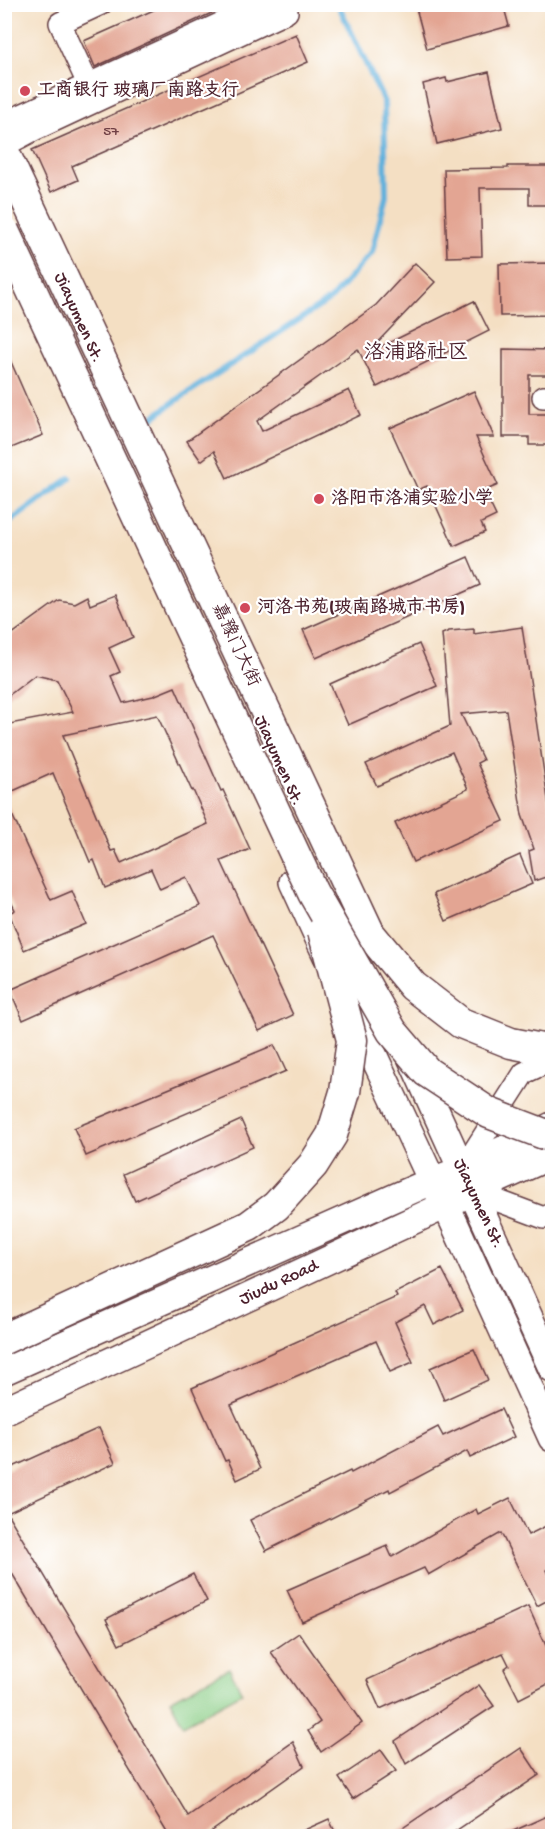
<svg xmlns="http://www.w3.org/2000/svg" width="557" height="1841" font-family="'Gochi Hand','LXGW WenKai TC',sans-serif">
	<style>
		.green { fill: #8bce86; stroke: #6a7658; stroke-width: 1.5 }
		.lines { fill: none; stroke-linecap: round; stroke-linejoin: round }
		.stream { stroke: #61b0db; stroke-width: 6 }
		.building { fill: #e3a593; fill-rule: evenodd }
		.minor-casing { stroke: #643c42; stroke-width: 24 }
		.major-casing { stroke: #643c42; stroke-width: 30 }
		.highway-casing { stroke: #643c42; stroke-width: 33 }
		.minor { stroke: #fff; stroke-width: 21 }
		.major { stroke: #fff; stroke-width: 27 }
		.highway { stroke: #fff; stroke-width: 30 }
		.highway-bridge-casing { stroke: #643c42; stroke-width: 33; stroke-linecap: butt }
		.highway-bridge { stroke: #fff; stroke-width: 30 }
		.poi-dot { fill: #d1495b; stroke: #fff; stroke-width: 2 }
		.labels { text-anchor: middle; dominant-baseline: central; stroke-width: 4.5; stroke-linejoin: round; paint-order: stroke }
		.number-label { font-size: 15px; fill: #704045 }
		.poi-label { font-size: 18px; font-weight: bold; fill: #4a1f2b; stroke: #fff; text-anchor: start }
		.street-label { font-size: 18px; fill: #4a1f2b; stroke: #fff }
		.quarter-label { font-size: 21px; fill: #4a1f2b; stroke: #fff }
	</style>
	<rect width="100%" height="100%" fill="#fff"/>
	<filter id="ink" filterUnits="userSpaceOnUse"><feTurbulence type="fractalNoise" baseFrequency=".0167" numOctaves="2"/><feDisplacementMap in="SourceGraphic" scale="12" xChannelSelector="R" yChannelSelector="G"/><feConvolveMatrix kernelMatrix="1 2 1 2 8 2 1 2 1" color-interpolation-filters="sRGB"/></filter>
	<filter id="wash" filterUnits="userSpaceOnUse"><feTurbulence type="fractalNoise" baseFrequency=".008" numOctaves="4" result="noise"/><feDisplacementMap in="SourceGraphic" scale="24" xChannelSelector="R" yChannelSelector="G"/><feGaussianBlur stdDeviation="1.35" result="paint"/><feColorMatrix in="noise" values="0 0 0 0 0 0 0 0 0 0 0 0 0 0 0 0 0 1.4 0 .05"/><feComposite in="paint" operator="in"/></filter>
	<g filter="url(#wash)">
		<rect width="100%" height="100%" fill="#f4dfc3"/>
		<!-- green -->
		<polygon class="green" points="229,1668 242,1693 183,1725 170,1700"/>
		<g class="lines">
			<!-- stream -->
			<g class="stream">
				<polyline points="144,424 174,402 332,298 372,252 386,196 384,102 338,4"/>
				<polyline points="4,526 70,478"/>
			</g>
		</g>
		<g id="blocks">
			<!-- building -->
			<g class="building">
				<polygon points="167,4 231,4 95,67 84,41"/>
				<polygon points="415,4 503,4 509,26 427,49"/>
				<polygon points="296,34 308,62 72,166 78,180 51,192 32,150"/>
				<polygon points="489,72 502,128 437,144 423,84 446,78 447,82"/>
				<polygon points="508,166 552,166 552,188 549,188 549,205 529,205 529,188 480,188 482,256 447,257 444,169 508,168"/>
				<polygon points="415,263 435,282 366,354 474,301 489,331 377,387 358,349 257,421 262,431 349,390 361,415 227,478 214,451 201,461 187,441 376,305"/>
				<polygon points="552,263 552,315 500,316 499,264"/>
				<polygon points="4,346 43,435 4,451"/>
				<polygon points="503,349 552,350 552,375 529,375 529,414 552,414 552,445 529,445 529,437 503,437"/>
				<polygon points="474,391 494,437 476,437 498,485 484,491 496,516 481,523 485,532 454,546 427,486 418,490 390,428"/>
				<polygon points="468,557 480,585 316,658 303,630"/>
				<path d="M 115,595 L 133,637 L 109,648 L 120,672 L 111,676 L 123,703 L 153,696 L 175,687 L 221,791 L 223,790 L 250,849 L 221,861 L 293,1015 L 259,1031 L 213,935 L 23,1020 L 10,990 L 200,906 L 186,877 L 160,889 L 151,869 L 105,888 L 94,860 L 90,862 L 53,773 L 4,795 L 4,725 L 73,712 L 57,680 L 35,675 L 4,699 L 4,640 L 59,600 L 74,603 L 87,596 L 90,605 ZM 157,715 L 192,791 L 193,790 L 208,824 L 121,863 L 115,850 L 111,851 L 63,735 Z"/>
				<polygon points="522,627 549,806 552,817 552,875 534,881 529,851 534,849 522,815 506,710 461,714 483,760 477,763 504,821 413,862 395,823 468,789 452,752 377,786 366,764 450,726 442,634 449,631 474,629 474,634"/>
				<polygon points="419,644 437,686 348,725 330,684"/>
				<polygon points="4,797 51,900 72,891 86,924 24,950 9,913 15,910 4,887"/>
				<polygon points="520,855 532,884 446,921 434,894"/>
				<polygon points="274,1045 286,1071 86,1156 74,1128"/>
				<polygon points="241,1120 253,1147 135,1201 123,1174"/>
				<polygon points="442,1269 463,1310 434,1325 425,1306 395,1322 413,1362 390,1372 376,1341 231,1405 260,1469 237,1480 228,1460 225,1461 192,1388 397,1297 395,1293"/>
				<polygon points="474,1349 488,1380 444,1400 430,1368"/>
				<polygon points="501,1409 514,1437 470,1458 467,1451 390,1492 389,1489 266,1551 250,1520 350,1471 351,1473 438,1427 443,1436"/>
				<polygon points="99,1428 115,1463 7,1513 188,1816 293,1742 304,1766 205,1836 169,1836 4,1560 4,1471"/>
				<polygon points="510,1498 528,1535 552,1523 552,1567 546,1570 552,1584 552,1598 537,1606 501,1533 428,1575 424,1568 302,1622 287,1590 387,1546 392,1557 476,1509 478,1514"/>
				<polygon points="193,1574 207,1601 119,1645 106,1619"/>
				<polygon points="528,1606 552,1659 552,1682 519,1699 504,1669 509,1665 503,1653 380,1709 367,1680"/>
				<polygon points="299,1633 362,1723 321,1752 308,1731 320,1722 271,1652"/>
				<polygon points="479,1685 494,1706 406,1764 395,1741"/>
				<polygon points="521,1748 539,1775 448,1836 391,1836"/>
				<polygon points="381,1750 396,1771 353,1799 339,1778"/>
				<polygon points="552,1814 552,1836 502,1836"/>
				<polygon points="329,1819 337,1836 291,1836"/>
			</g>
		</g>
	</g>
	<g filter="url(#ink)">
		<use href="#blocks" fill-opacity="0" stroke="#643c42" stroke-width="1.5"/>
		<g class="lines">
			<!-- minor casing -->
			<g class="minor-casing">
				<g id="minor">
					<polyline points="88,84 60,23 101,4"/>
					<polyline points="4,123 263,4"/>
					<polyline points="4,146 34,130 287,12"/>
					<polyline points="543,397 552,397"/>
					<polyline points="462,1170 524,1073 552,1060"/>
					<polyline points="472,1191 544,1218 552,1214"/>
				</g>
			</g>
			<!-- major casing -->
			<g class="major-casing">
				<g id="major">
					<polyline points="293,882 327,956"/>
					<polyline points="351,1007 432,1181 446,1205 552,1438"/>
					<polyline points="411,1057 552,1368"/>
					<polyline points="4,1371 432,1181 462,1170 552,1126"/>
					<polyline points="4,1411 446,1205 472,1191 552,1155"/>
				</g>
			</g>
			<!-- highway casing -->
			<g class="highway-casing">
				<polyline id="highway" points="4,152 370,934 413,986 461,1023 511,1043 552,1051"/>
			</g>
			<!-- minor -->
			<use href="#minor" class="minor"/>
			<!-- major -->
			<use href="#major" class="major"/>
			<!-- highway -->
			<use href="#highway" class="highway"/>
			<!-- highway-bridge casing -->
			<g class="highway-bridge-casing">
				<g id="highway-bridge">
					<polyline points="4,231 313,893 392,1031 427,1072 489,1113 544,1134 552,1134"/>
					<polyline points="4,1339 249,1226 276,1206 313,1165 332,1135 345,1092 352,1040 323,931"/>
				</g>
			</g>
			<!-- highway-bridge -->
			<use href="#highway-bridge" class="highway-bridge"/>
		</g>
	</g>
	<!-- markers -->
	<g class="poi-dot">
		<circle cx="25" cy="91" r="6"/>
		<circle cx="319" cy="499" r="6"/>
		<circle cx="245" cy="608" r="6"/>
	</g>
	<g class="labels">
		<!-- number labels -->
		<g class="number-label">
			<text x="111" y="132">57</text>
		</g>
		<!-- poi labels -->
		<g class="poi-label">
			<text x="37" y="91">工商银行 玻璃厂南路支行</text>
			<text x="331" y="499">洛阳市洛浦实验小学</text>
			<text x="257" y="608">河洛书苑(玻南路城市书房)</text>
		</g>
		<!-- street labels -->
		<g class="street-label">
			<text transform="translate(78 318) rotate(66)">Jiayumen St.</text>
			<text transform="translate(235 645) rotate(65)">嘉豫门大街</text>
			<text transform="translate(278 761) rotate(66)">Jiayumen St.</text>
			<text transform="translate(478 1204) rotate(65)">Jiayumen St.</text>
			<text transform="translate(279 1283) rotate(-25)">Jiudu Road</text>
		</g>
		<!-- quarter labels -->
		<g class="quarter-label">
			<text x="416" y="354">洛浦路社区</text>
		</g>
	</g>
	<!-- margin -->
	<rect width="557" height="1841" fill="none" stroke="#fff" stroke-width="24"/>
</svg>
